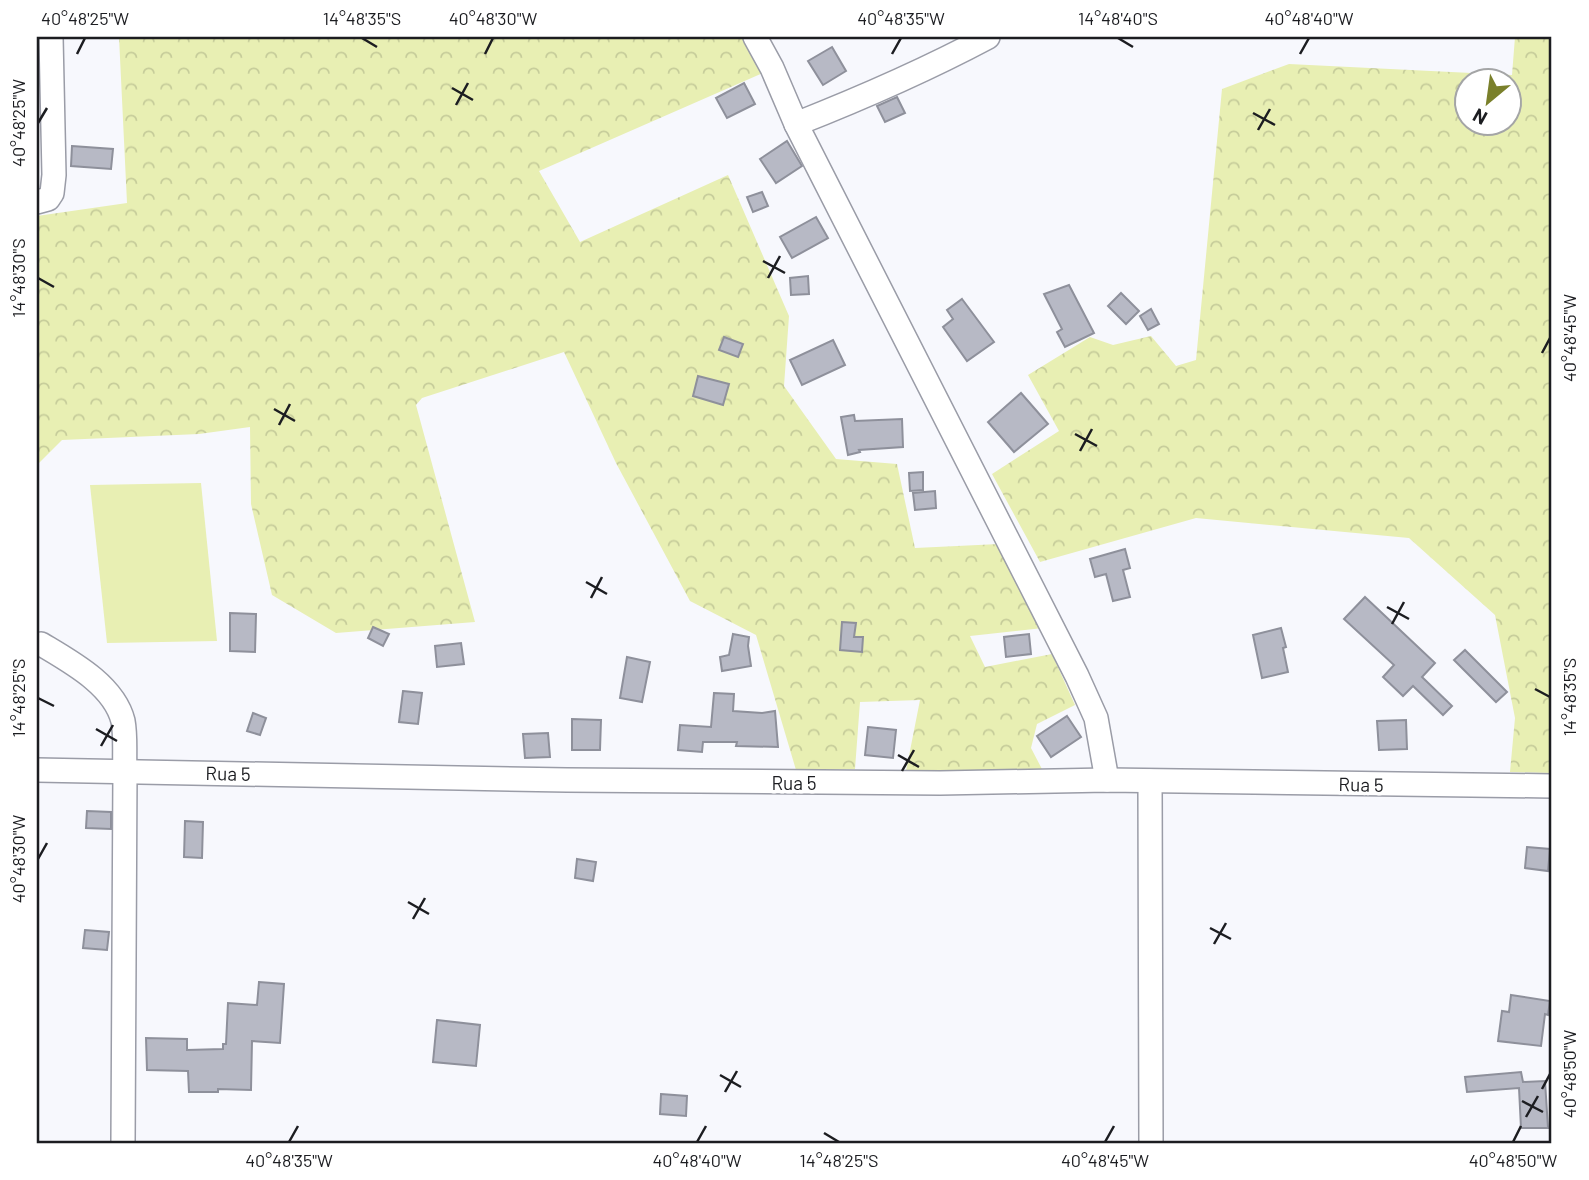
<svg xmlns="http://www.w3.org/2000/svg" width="1589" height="1180" font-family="Barlow,sans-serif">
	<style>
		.grass { fill: #e8efb3 }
		.forest { fill: url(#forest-crowns); fill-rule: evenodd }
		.building { fill: #b7b9c5; stroke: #8e909b; stroke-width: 2 }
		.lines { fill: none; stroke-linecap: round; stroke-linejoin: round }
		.minor-casing { stroke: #9a9ca7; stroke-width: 26 }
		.minor { stroke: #fff; stroke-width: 23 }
		.ticks { fill: none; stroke: #1c1d21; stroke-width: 2.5 }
		.labels { text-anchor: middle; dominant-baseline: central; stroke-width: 7; stroke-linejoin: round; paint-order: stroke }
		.street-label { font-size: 19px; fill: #1c1d21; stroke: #fff }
		.neatline { fill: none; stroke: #1c1d21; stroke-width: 2.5 }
		.ticks-label { font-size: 18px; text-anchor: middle; fill: #1c1d21 }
	</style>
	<defs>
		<pattern id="forest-crowns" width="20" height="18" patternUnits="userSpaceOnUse" patternTransform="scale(1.75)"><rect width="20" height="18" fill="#e8efb3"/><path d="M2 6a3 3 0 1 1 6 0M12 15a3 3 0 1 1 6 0" fill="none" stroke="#c6cc9a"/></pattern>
	</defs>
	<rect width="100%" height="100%" fill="#f7f8fd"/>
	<!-- grass -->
	<polygon class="grass" points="201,483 217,641 107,643 90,485"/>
	<!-- forest -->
	<g class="forest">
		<polygon points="119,37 745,37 765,72 539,171 580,242 728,175 789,316 784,386 836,459 897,464 915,548 999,544 1043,628 970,636 985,667 1052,654 1075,705 1037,724 1031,748 1043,771 906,771 920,700 860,702 855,769 796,770 756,635 690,601 616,463 564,352 422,398 416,405 475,622 336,633 272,595 251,504 250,427 199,434 62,440 37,465 37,216 127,203"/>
		<path d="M 1515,37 L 1552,37 L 1552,773 L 1510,772 L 1515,718 L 1495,615 L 1409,538 L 1196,518 L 1040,562 L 992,474 L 1059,431 L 1028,375 L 1090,337 L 1113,345 L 1151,336 L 1176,366 L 1196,360 L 1222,89 L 1289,64 L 1512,75 ZM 1466,80 L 1508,80 L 1508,122 L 1466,122 Z"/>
	</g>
	<!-- building -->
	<g class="building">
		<polygon points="832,47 846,71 823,85 808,61"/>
		<polygon points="744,83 755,104 727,118 716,98"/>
		<polygon points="897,97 905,113 885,122 877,106"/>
		<polygon points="787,141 802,166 776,183 760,159"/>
		<polygon points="72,146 113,149 111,169 71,166"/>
		<polygon points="762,192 768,206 753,212 747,197"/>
		<polygon points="816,217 828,238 792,258 780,237"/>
		<polygon points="808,276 809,294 791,295 790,278"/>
		<polygon points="1069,285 1094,333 1065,347 1057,332 1062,329 1044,294"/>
		<polygon points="1121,293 1139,311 1126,324 1108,306"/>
		<polygon points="962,299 994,342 967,361 943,327 953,319 947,310"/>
		<polygon points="1151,309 1159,324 1148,330 1140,316"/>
		<polygon points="724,337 743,344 738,357 719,350"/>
		<polygon points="833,340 845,365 802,385 790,360"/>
		<polygon points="698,376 729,384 723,405 693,396"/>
		<polygon points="1021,393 1048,424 1014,452 988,422"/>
		<polygon points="854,415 855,421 902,419 903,447 859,450 860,452 848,455 841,417"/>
		<polygon points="923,472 923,490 910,491 909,473"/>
		<polygon points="935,491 936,508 915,510 913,493"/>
		<polygon points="1125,549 1130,568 1123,570 1130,597 1113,601 1106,574 1095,577 1090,559"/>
		<polygon points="1365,597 1435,663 1422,677 1452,706 1443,715 1413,686 1403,696 1383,677 1394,665 1344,619"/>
		<polygon points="230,613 256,614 255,652 230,651"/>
		<polygon points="842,622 856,623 854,637 863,637 862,652 840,650"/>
		<polygon points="373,627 389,634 383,646 368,638"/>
		<polygon points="1281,628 1286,647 1283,648 1288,672 1262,678 1253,635"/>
		<polygon points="733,634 749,637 748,646 751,666 722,671 720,657 729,655"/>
		<polygon points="1029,634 1031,654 1006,657 1004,637"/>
		<polygon points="461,643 464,664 437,667 435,646"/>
		<polygon points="1465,650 1507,692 1496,702 1454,660"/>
		<polygon points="627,657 650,662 642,702 620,698"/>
		<polygon points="403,691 422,693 418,724 399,722"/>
		<polygon points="714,693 734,694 733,711 762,713 775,711 778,747 736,746 737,742 703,742 702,752 678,750 680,725 711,727"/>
		<polygon points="253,713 266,718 260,735 247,731"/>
		<polygon points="1067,716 1081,737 1051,757 1037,736"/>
		<polygon points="572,719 601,720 600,750 572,750"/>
		<polygon points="1406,720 1407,749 1379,750 1377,721"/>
		<polygon points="868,727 896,730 893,758 865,755"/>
		<polygon points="548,733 550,757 525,758 523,734"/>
		<polygon points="87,811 111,812 111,829 86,828"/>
		<polygon points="185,821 203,822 202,858 184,857"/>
		<polygon points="1527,847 1550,849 1548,871 1525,868"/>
		<polygon points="577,859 596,862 593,881 575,878"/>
		<polygon points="85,930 109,932 107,950 83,948"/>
		<polygon points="259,982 284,984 280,1043 252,1041 251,1090 218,1089 218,1092 189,1092 188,1071 147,1070 146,1038 187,1039 187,1050 223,1049 223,1044 226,1044 228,1003 257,1005"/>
		<polygon points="1511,995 1550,1001 1548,1015 1545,1014 1541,1046 1498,1041 1502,1011 1509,1012"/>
		<polygon points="437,1020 480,1025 476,1066 433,1062"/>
		<polygon points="1521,1072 1523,1082 1545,1081 1548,1128 1521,1128 1519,1088 1467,1092 1465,1077"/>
		<polygon points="661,1094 687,1096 686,1116 660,1114"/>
	</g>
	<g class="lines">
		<!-- minor casing -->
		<g class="minor-casing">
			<g id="minor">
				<polyline points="755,37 772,68 796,124 1077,676 1096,718 1107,780"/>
				<path d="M 796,124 C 862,98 926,70 988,37"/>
				<polyline points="37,202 48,199 52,193 54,175 51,37"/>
				<path d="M 41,644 C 71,662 114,685 123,721 C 126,737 124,755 125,770 L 123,1143"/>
				<polyline points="37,770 567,780 940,783 1107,780 1552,786"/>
				<polyline points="1150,781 1151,1143"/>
			</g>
		</g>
		<!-- minor -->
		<use href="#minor" class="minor"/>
	</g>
	<!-- ticks -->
	<path class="ticks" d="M 362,38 L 377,47M 1118,38 L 1133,47M 77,54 L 85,38M 485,54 L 493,38M 892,54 L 901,38M 1300,54 L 1309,38M 452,88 L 473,100M 456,105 L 468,83M 1253,113 L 1275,125M 38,123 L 47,108M 1258,130 L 1270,109M 763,261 L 785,273M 38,278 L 54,287M 768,278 L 780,256M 1542,353 L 1550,338M 274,409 L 295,421M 279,425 L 290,404M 1075,434 L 1097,446M 1080,451 L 1092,429M 586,582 L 607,594M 591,598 L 602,577M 1387,607 L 1409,619M 1392,624 L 1404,602M 1535,689 L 1550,697M 38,698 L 54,706M 96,729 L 117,741M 101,746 L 113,725M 898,755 L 919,767M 902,771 L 914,750M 38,859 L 47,843M 408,902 L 429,914M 413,919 L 425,898M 1210,928 L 1231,939M 1214,944 L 1226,923M 720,1075 L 741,1087M 1542,1089 L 1550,1074M 725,1092 L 737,1071M 1522,1101 L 1543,1112M 1526,1117 L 1538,1096M 824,1133 L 839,1142M 289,1142 L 298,1126M 697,1142 L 706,1126M 1105,1142 L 1114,1126M 1513,1142 L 1521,1126"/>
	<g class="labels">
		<!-- street labels -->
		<g class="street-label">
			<text transform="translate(228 773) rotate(1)">Rua 5</text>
			<text x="794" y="782">Rua 5</text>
			<text transform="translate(1361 784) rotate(1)">Rua 5</text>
		</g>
	</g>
	<!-- border -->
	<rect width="1589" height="1180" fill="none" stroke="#ffffff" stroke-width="77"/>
	<!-- north arrow -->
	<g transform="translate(1488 102) rotate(209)"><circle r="33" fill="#ffffff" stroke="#a4a5a6" stroke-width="2"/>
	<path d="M0-5L12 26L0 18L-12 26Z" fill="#7a802b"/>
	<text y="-10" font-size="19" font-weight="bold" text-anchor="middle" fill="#1c1d21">N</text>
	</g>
	<rect x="38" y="38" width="1512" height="1104" class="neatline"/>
	<g class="ticks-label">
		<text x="85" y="25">40°48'25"W</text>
		<text x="362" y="25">14°48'35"S</text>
		<text x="493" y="25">40°48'30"W</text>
		<text x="901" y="25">40°48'35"W</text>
		<text x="1118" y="25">14°48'40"S</text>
		<text x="1309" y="25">40°48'40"W</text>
		<text transform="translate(19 123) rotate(-90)" y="6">40°48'25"W</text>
		<text transform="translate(19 278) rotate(-90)" y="6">14°48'30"S</text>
		<text transform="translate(1570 338) rotate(-90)" y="6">40°48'45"W</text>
		<text transform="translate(1570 697) rotate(-90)" y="6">14°48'35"S</text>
		<text transform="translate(19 698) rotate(-90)" y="6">14°48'25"S</text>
		<text transform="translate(19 859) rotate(-90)" y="6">40°48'30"W</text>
		<text transform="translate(1570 1074) rotate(-90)" y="6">40°48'50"W</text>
		<text x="289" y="1167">40°48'35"W</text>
		<text x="697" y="1167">40°48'40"W</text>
		<text x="839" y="1167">14°48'25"S</text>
		<text x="1105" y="1167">40°48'45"W</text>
		<text x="1513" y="1167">40°48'50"W</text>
	</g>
</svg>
